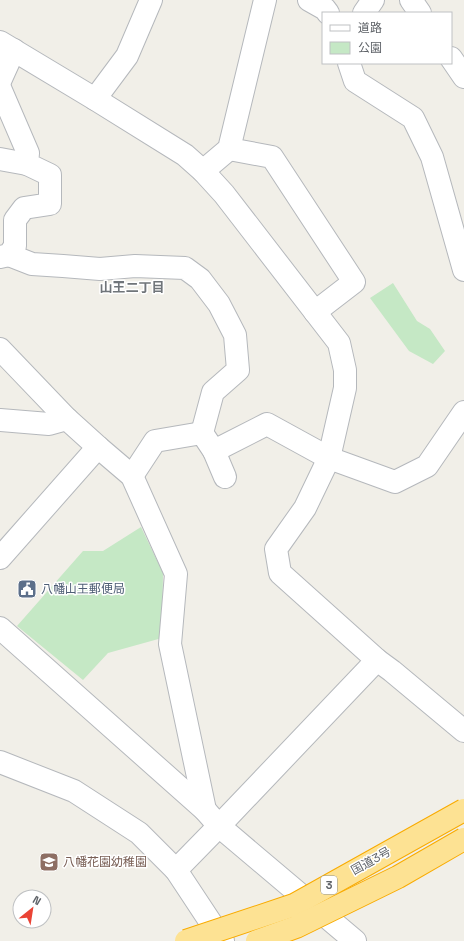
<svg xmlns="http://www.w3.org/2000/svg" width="464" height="941" font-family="'Space Grotesk','Noto Sans JP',sans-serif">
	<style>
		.green { fill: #c5e8c5 }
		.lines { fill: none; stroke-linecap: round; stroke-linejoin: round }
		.street-casing { stroke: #b5b8bc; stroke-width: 24 }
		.street { stroke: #fff; stroke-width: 22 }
		.highway-bridge-casing { stroke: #f9ab00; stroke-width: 24; stroke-linecap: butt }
		.highway-bridge { stroke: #fde293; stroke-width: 22 }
		.labels { text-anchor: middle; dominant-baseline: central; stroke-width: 3; stroke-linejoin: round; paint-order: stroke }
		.shield { fill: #fff; stroke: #8f9295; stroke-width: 1 }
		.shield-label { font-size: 11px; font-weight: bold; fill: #5f6368 }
		.service-label { font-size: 12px; fill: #4e5e75; stroke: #fff; text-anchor: start }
		.street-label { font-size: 12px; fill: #5f6368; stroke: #fff }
		.education-label { font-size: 12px; fill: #785e54; stroke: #fff; text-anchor: start }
		.neighbourhood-label { font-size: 13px; font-weight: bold; fill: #70757a; stroke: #fff }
	</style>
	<rect width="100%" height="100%" fill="#f1efe8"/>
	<!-- green -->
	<g class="green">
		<polygon points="393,283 417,321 430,329 445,351 433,364 409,351 370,298"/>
		<polygon points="141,527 163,573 162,638 108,653 83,680 17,626 83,551 103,551"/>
	</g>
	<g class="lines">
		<!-- street casing -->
		<g class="street-casing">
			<g id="street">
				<polyline points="309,0 325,9 328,13"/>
				<polyline points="411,0 420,13"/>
				<polyline points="364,13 373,0"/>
				<polyline points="0,42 95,99 185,155 203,171 224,194 339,343 345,370 345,388 329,458 305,508 276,549 280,573 377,660 392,671 464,731"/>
				<polyline points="451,58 464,77"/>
				<polyline points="349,63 355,81 413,118 432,157 464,270"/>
				<polyline points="0,81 14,50"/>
				<polyline points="0,88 28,153 27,164 50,175 50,204 24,208 15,220 15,246 9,255 0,257"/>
				<polyline points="95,99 127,56 151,0"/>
				<polyline points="229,149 272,157 354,282 315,312"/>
				<polyline points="0,159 27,164"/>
				<polyline points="203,171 229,149 265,0"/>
				<polyline points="9,255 32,264 63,266 100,269 135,266 185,268 200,279 219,304 235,335 238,370 213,392 202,433"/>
				<polyline points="0,349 67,419 98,447 132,476 176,574 170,644 205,810"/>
				<polyline points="0,420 49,424 67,419"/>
				<polyline points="214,451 225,477"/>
				<polyline points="132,476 155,441 202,433 214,451 267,424 329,458 395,482 427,466 464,412"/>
				<polyline points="0,558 98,447"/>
				<polyline points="0,628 205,810 219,826 355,941"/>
				<polyline points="0,762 74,791 139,833 176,870 223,941"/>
				<polyline points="176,870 219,826 377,660"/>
			</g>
		</g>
		<!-- street -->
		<use href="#street" class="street"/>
		<!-- highway-bridge casing -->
		<g class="highway-bridge-casing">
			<g id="highway-bridge">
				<polyline points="186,941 294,905 464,810"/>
				<polyline points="257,941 296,927 398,877 464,839"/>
			</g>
		</g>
		<!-- highway-bridge -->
		<use href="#highway-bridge" class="highway-bridge"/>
	</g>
	<!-- icons -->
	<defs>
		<g id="civic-square" transform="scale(1)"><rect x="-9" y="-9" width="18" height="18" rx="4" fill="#5c6f8a" stroke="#fff"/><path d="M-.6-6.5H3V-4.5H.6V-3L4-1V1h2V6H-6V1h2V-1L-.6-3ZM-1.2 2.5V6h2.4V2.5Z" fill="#fff"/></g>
		<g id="school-square" transform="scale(1)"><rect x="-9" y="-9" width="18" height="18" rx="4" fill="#8d6e63" stroke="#fff"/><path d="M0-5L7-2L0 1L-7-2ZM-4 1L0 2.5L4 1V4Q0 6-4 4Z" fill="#fff"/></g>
	</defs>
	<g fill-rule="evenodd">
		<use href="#civic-square" x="27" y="589"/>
		<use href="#school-square" x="49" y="862"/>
	</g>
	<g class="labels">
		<!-- shield labels -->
		<rect class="shield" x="321" y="876" width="16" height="18" rx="3"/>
		<g class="shield-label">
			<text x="329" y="885">3</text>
		</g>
		<!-- service labels -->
		<g class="service-label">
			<text x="41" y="589">八幡山王郵便局</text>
		</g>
		<!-- street labels -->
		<g class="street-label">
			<text transform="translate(371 861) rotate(-29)">国道3号</text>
		</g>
		<!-- education labels -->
		<g class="education-label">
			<text x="63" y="862">八幡花園幼稚園</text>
		</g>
		<!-- neighbourhood labels -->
		<g class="neighbourhood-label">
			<text x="132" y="287">山王二丁目</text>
		</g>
	</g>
	<!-- legend -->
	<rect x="322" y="12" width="130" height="52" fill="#ffffff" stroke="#bfc1c3"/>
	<rect x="330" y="25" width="20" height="6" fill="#ffffff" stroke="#bfc1c3"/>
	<text x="358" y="32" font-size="12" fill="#5f6368">道路</text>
	<rect x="330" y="42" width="20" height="12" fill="#c5e8c5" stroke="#bfc1c3"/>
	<text x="358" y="52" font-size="12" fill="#5f6368">公園</text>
	<!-- north arrow -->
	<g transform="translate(32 909) rotate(30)"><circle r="19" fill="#ffffff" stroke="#bfc1c3"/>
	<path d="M0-3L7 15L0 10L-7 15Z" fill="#ea4335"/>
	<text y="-6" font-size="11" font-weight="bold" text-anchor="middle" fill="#5f6368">N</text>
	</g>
</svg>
